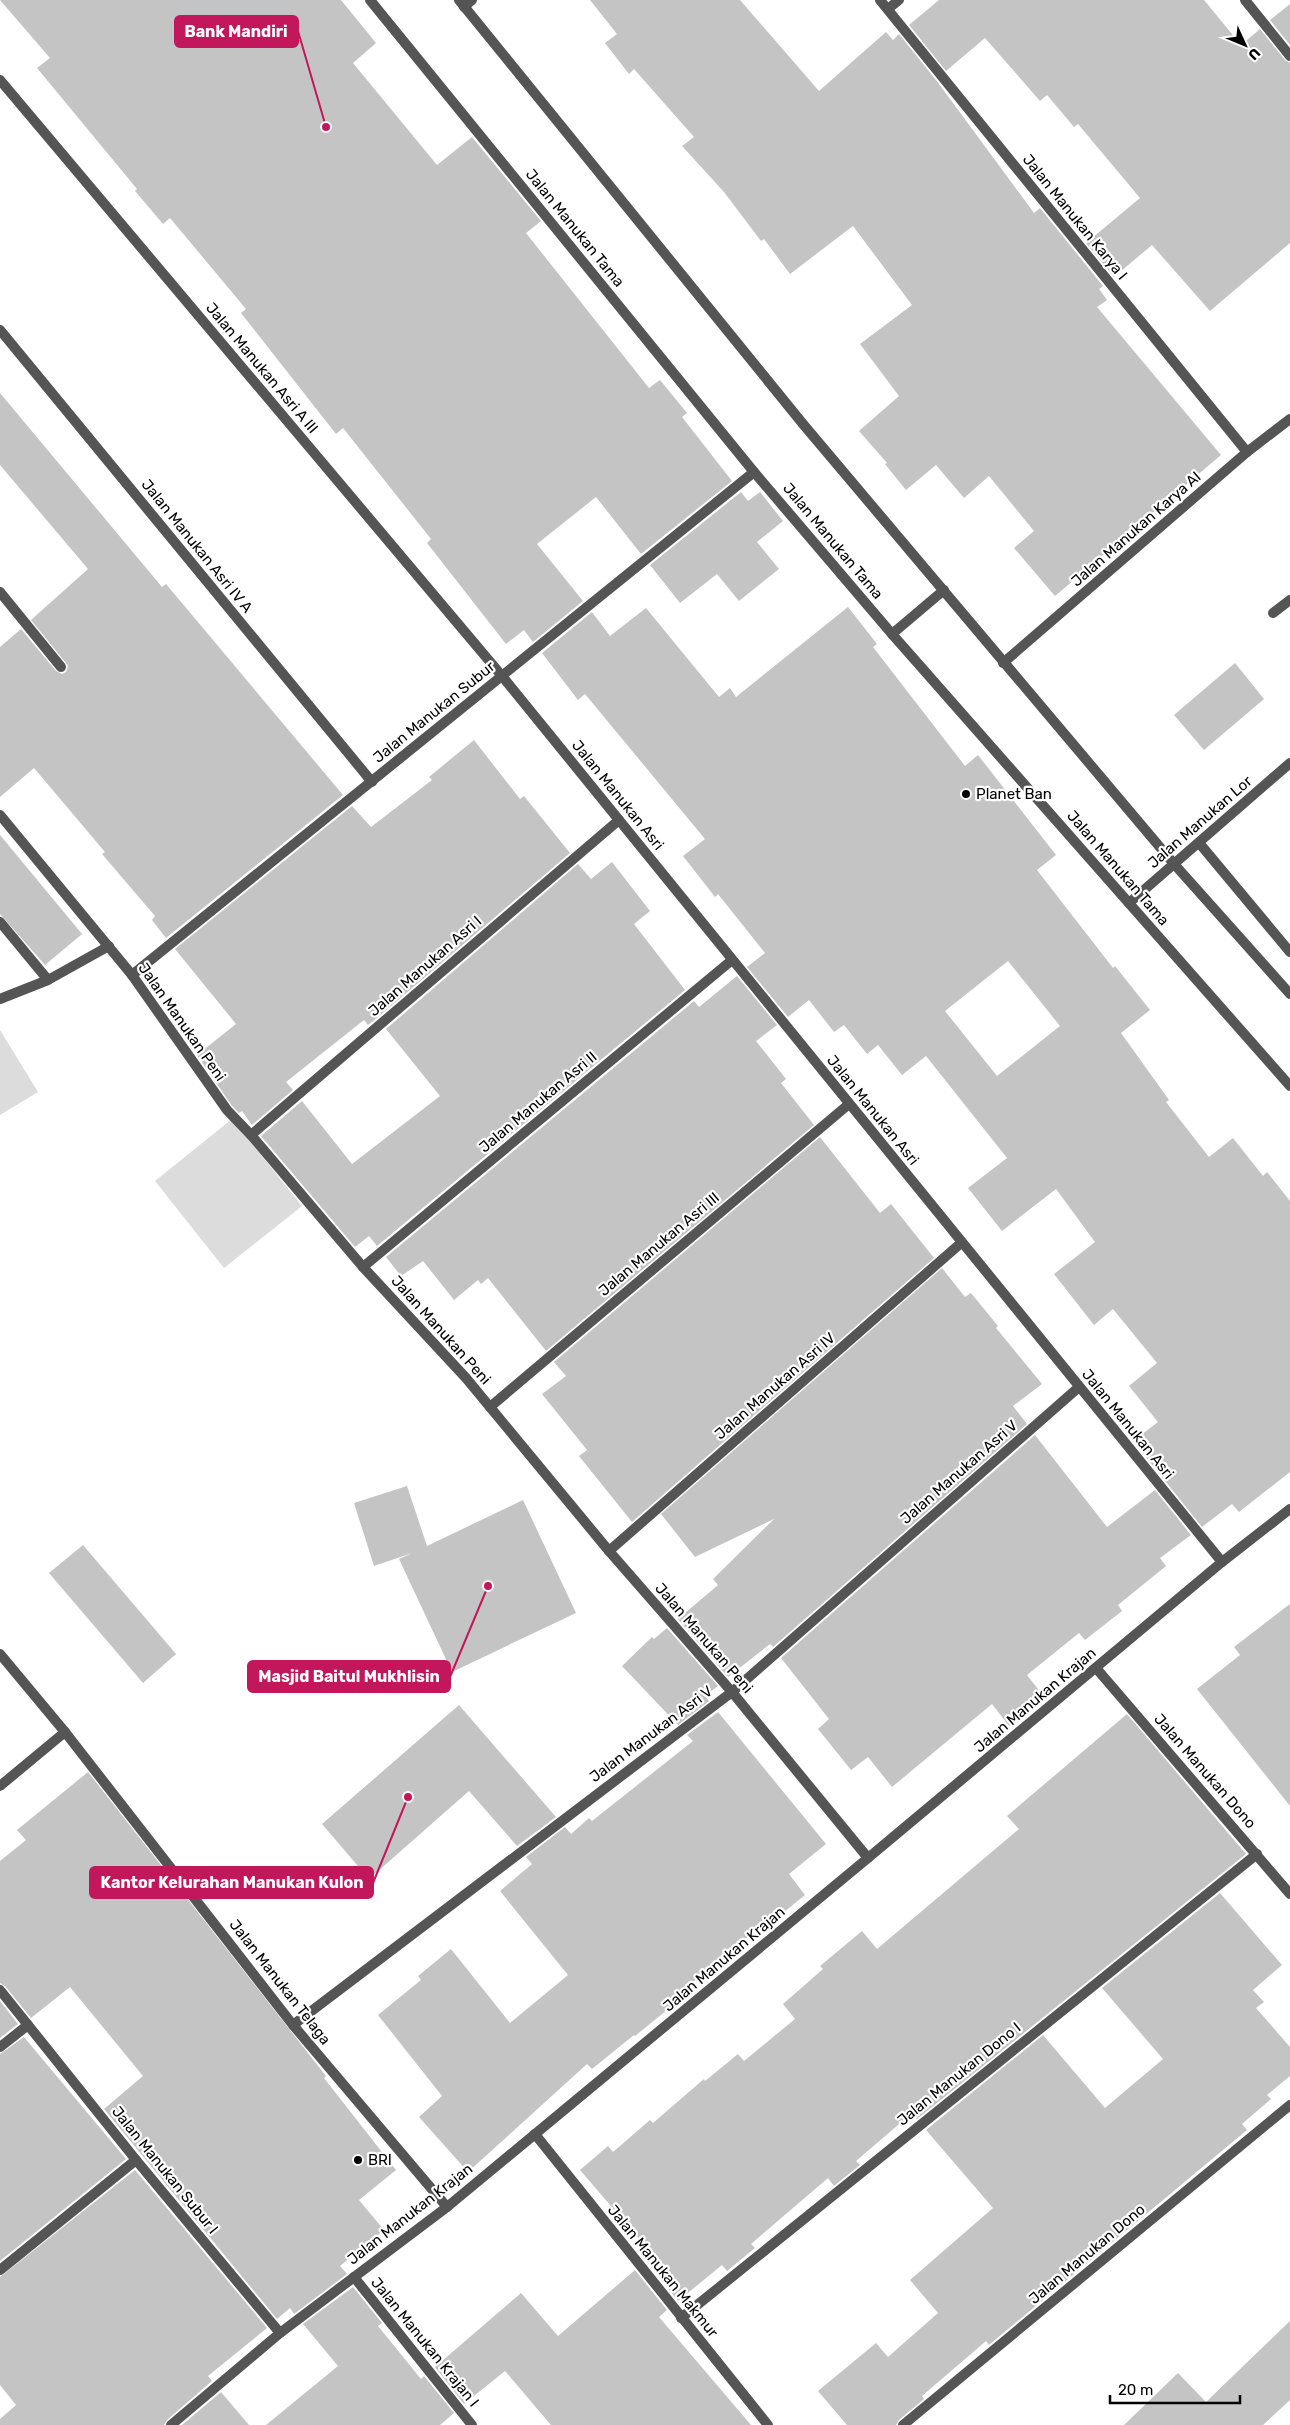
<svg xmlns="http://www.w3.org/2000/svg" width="1290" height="2425" font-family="Rubik,sans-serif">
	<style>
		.park { fill: #dcdcdc }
		.building { fill: #c4c4c4; fill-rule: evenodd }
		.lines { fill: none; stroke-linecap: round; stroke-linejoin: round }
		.service { stroke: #555; stroke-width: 10 }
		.minor { stroke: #555; stroke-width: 10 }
		.tertiary { stroke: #555; stroke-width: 10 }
		.poi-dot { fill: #000; stroke: #fff; stroke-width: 2 }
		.labels { text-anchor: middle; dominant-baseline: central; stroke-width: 4.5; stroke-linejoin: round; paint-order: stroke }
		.street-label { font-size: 15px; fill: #000; stroke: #fff }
		.poi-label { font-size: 15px; fill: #000; stroke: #fff; text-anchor: start }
		.leader { fill: none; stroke: #c2185b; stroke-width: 2 }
		.callout-dot { fill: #c2185b; stroke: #fff; stroke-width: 2 }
		.callout { fill: #c2185b; stroke: #c2185b; stroke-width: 2 }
		.callout-label { font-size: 16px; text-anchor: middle; font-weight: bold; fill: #fff }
	</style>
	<rect width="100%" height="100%" fill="#fff"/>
	<!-- park -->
	<g class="park">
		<polygon points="0,1030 38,1092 0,1115"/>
		<polygon points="232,1119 302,1206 224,1268 155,1181"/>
	</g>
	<!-- building -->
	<g class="building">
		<polygon points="0,0 341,0 376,43 353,63 437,165 472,137 541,221 526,233 649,388 660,380 687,413 682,417 732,481 641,554 596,497 537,544 583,601 533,642 524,630 506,644 427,543 431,539 343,428 336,434 241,313 246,309 170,218 163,224 135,191 137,189 37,68 50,58"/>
		<polygon points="590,0 740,0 819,91 886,32 893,40 899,34 936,80 1034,213 1040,208 1103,286 1099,289 1107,300 1097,307 1221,455 1055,596 1014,548 1034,531 989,476 964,498 936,465 906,490 885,464 887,463 859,431 899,396 860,344 912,305 853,226 790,274 764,239 761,241 724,192 682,146 694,137 634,69 629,74 605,43 617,34"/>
		<polygon points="939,0 1204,0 1241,45 1260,29 1285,60 1290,63 1290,243 1210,311 1152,245 1114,277 1086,243 1140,198 1078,124 1074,127 1047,95 1040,101 985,38 946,71 909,25"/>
		<polygon points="1290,4 1290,45 1270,20"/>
		<polygon points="0,393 162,587 166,584 343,795 166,938 152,920 155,916 102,854 105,852 34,768 0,797 0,647 21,629 56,671 62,674 66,672 68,666 66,663 31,620 88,569 0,465"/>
		<polygon points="741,492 748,501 760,492 783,521 757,542 779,569 739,601 717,574 680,603 650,565"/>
		<path d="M 848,607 L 877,644 L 873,647 L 965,766 L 978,755 L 1056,855 L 1037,870 L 1113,968 L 1115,966 L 1150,1010 L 1121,1033 L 1169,1100 L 1166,1102 L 1209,1157 L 1233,1138 L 1263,1176 L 1267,1172 L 1290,1201 L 1290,1472 L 1239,1512 L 1232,1504 L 1202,1527 L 1133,1441 L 1158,1422 L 1129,1386 L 1157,1363 L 1113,1309 L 1094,1325 L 1054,1274 L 1095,1242 L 1056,1189 L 1002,1231 L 968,1188 L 1007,1158 L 926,1056 L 902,1075 L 878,1045 L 867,1054 L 844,1025 L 834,1032 L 809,1000 L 788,1017 L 747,967 L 765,953 L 718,894 L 715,897 L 683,856 L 705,839 L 585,694 L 578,700 L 542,653 L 592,612 L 610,636 L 646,608 L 719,697 L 730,688 L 736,697 ZM 1008,961 L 1060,1026 L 997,1076 L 945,1011 Z"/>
		<polygon points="1235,663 1264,699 1204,750 1174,715"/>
		<polygon points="474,740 520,799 524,796 570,853 377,1018 368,1025 364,1020 286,1082 293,1090 252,1125 242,1111 239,1113 232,1106 197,1055 236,1024 175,949 352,806 371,827 432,780 429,777"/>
		<polygon points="0,835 82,934 45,965 0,914"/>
		<polygon points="612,862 650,911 634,924 685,990 377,1246 369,1236 355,1247 261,1136 302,1101 352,1164 440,1096 386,1029 578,864 591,879"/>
		<polygon points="737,976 777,1025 756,1041 786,1079 781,1083 814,1125 546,1351 488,1278 481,1284 478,1280 454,1300 423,1261 401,1276 386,1257 694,1001 699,1007"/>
		<polygon points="820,1137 880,1213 891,1204 934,1258 632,1522 579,1456 587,1450 542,1394 566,1376 554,1362"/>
		<polygon points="942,1268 965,1297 971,1293 998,1326 996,1328 1042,1384 1013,1406 1027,1424 773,1647 770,1644 728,1677 678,1619 718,1585 713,1579 774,1519 695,1557 661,1514"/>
		<polygon points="1035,1435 1107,1527 1155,1490 1191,1535 1160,1558 1166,1566 1118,1605 1122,1611 1085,1640 1079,1633 1027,1675 1045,1698 1009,1726 992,1704 892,1787 868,1757 851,1770 818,1729 829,1719 781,1658"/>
		<polygon points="407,1486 427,1546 523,1500 576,1613 452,1672 399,1559 412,1553 374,1566 354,1503"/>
		<polygon points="83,1545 176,1654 143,1683 49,1573"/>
		<polygon points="1290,1604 1290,1806 1197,1689 1240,1655 1234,1647"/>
		<polygon points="667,1628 718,1686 705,1696 709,1701 678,1725 622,1666 652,1637 654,1639"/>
		<polygon points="459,1705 556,1817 517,1846 469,1791 369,1879 322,1824"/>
		<polygon points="718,1712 826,1844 789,1874 805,1895 767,1926 765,1923 675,1997 678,2001 635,2036 634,2035 592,2069 587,2064 468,2172 419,2117 442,2096 378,2015 421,1980 418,1976 451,1949 510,2023 568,1975 500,1891 532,1864 526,1857 565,1827 571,1834 589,1818 592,1821 693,1741 687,1735"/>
		<polygon points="1127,1714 1246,1854 917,2119 912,2113 856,2161 860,2165 834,2186 828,2178 751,2244 755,2248 727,2271 722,2265 678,2301 646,2261 653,2255 580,2170 608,2146 613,2152 650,2120 653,2123 704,2079 705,2081 738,2054 744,2061 795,2019 783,2004 823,1969 820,1966 862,1931 877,1949 1019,1829 1007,1816"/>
		<polygon points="88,1772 326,2076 324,2078 396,2170 359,2200 384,2230 340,2266 347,2274 294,2314 290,2308 277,2319 104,2109 143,2076 70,1987 31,2018 5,1986 0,1983 0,1861 26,1840 17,1830"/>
		<polygon points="1220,1893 1282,1965 1253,1990 1264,2002 1256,2008 1290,2047 1290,2076 1267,2095 1271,2099 1242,2124 1247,2130 989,2345 986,2341 922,2396 924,2399 899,2420 896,2425 847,2425 818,2391 876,2343 888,2357 938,2313 910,2280 993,2208 926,2130 1043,2035 1105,2108 1163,2059 1102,1988"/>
		<polygon points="0,2001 18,2024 0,2038"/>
		<polygon points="24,2037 126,2159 0,2261 0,2054"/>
		<polygon points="135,2170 267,2328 208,2376 212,2381 167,2420 164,2425 0,2425 0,2419 16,2405 0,2385 0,2277"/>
		<polygon points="635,2270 667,2310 659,2317 751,2425 551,2425 505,2371 464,2404 435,2367 521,2293 558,2336"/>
		<polygon points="353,2287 382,2323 378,2326 421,2379 424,2376 454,2413 440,2425 266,2425 338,2366 303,2324"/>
		<polygon points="1290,2321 1290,2400 1263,2425 1124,2425 1178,2373 1206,2402"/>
		<polygon points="221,2392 249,2425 182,2425"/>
	</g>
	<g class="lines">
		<!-- service -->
		<g class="service">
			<polyline points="0,592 61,667"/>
			<polyline points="1273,613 1290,600"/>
		</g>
		<!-- minor -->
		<g class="minor">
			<polyline points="880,0 1247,452"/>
			<polyline points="1245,0 1290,56"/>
			<polyline points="464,7 472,0"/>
			<polyline points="888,9 899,0"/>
			<polyline points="0,80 502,676 1222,1562"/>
			<polyline points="0,330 372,782"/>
			<polyline points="1003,663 1247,452 1290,419"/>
			<polyline points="0,815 132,975 227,1110 251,1135 363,1267 466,1378 609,1551 732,1692 868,1858"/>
			<polyline points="1200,844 1290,952"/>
			<polyline points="1129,903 1290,763"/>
			<polyline points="0,922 48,980"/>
			<polyline points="132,975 754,472"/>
			<polyline points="0,999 48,980 109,946"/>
			<polyline points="251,1135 619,820"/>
			<polyline points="363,1267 732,960"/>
			<polyline points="490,1407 849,1104"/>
			<polyline points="609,1551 961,1243"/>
			<polyline points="0,1654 65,1732 293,2025 447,2207"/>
			<polyline points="1096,1668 1290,1894"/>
			<polyline points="0,1786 65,1732"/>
			<polyline points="0,1990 136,2160 280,2333"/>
			<polyline points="293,2025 732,1692 1079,1387"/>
			<polyline points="0,2047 28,2025"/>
			<polyline points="535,2134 768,2425"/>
			<polyline points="0,2270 136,2160"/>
			<polyline points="354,2277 472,2425"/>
			<polyline points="681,2318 1257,1854"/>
			<polyline points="171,2425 280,2333 447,2207 868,1858 1222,1562 1290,1509"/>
			<polyline points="903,2425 1290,2105"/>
		</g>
		<!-- tertiary -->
		<g class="tertiary">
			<polyline points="370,0 754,472 892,634 1290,1086"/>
			<polyline points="459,0 803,424 1175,865 1290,994"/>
			<polyline points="892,634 944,590"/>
		</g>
	</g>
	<!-- markers -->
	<g class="poi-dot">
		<circle cx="966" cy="794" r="5"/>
		<circle cx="358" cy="2160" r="5"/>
	</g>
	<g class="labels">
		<!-- street labels -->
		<g class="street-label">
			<text transform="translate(1075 217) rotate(51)">Jalan Manukan Karya I</text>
			<text transform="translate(575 228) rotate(51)">Jalan Manukan Tama</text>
			<text transform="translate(262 368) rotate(50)">Jalan Manukan Asri A III</text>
			<text transform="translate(1136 529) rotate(-41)">Jalan Manukan Karya AI</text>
			<text transform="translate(833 541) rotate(50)">Jalan Manukan Tama</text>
			<text transform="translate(197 546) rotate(51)">Jalan Manukan Asri IV A</text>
			<text transform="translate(434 712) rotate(-39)">Jalan Manukan Subur</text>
			<text transform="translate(618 795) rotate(51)">Jalan Manukan Asri</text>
			<text transform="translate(1200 822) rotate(-41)">Jalan Manukan Lor</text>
			<text transform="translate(1118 868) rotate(49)">Jalan Manukan Tama</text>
			<text transform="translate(425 966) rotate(-41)">Jalan Manukan Asri I</text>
			<text transform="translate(182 1022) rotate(55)">Jalan Manukan Peni</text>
			<text transform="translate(538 1102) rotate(-40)">Jalan Manukan Asri II</text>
			<text transform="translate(873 1110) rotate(51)">Jalan Manukan Asri</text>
			<text transform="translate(659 1244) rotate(-40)">Jalan Manukan Asri III</text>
			<text transform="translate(441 1330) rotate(48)">Jalan Manukan Peni</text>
			<text transform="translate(775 1386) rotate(-41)">Jalan Manukan Asri IV</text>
			<text transform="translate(1128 1424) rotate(51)">Jalan Manukan Asri</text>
			<text transform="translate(959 1472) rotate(-41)">Jalan Manukan Asri V</text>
			<text transform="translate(704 1638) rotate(49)">Jalan Manukan Peni</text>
			<text transform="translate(1035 1700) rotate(-40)">Jalan Manukan Krajan</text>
			<text transform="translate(651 1734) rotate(-37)">Jalan Manukan Asri V</text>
			<text transform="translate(1205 1771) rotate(49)">Jalan Manukan Dono</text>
			<text transform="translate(724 1959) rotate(-40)">Jalan Manukan Krajan</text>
			<text transform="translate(280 1982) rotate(52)">Jalan Manukan Telaga</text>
			<text transform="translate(959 2074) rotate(-39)">Jalan Manukan Dono I</text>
			<text transform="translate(165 2170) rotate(51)">Jalan Manukan Subur I</text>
			<text transform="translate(410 2214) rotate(-38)">Jalan Manukan Krajan</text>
			<text transform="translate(1087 2254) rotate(-40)">Jalan Manukan Dono</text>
			<text transform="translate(663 2271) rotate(51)">Jalan Manukan Makmur</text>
			<text transform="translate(425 2342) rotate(51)">Jalan Manukan Krajan I</text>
		</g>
		<!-- poi labels -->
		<g class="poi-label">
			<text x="976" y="794">Planet Ban</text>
			<text x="368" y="2160">BRI</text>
		</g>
	</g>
	<!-- callouts -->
	<path class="leader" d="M326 127L298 31M488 1586L450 1677M408 1797L373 1883"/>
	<g class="callout-dot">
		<circle cx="326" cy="127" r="5"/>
		<circle cx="488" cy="1586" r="5"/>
		<circle cx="408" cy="1797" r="5"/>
	</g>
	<g class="callout">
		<rect x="175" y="16" width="123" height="31" rx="5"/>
		<rect x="248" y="1661" width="202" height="31" rx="5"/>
		<rect x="90" y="1867" width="283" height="31" rx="5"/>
	</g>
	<g class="callout-label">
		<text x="236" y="37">Bank Mandiri</text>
		<text x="349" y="1682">Masjid Baitul Mukhlisin</text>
		<text x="232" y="1888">Kantor Kelurahan Manukan Kulon</text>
	</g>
	<!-- north arrow -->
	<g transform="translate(1245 45) rotate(134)" stroke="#ffffff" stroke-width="4" paint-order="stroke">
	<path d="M0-4L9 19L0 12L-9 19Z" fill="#000000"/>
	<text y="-8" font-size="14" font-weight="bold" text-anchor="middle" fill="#000000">U</text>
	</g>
	<!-- scale -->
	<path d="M1110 2395v8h130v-8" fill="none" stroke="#000000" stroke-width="2.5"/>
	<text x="1118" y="2395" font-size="15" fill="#000000" stroke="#ffffff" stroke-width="4" paint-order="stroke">20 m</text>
</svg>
